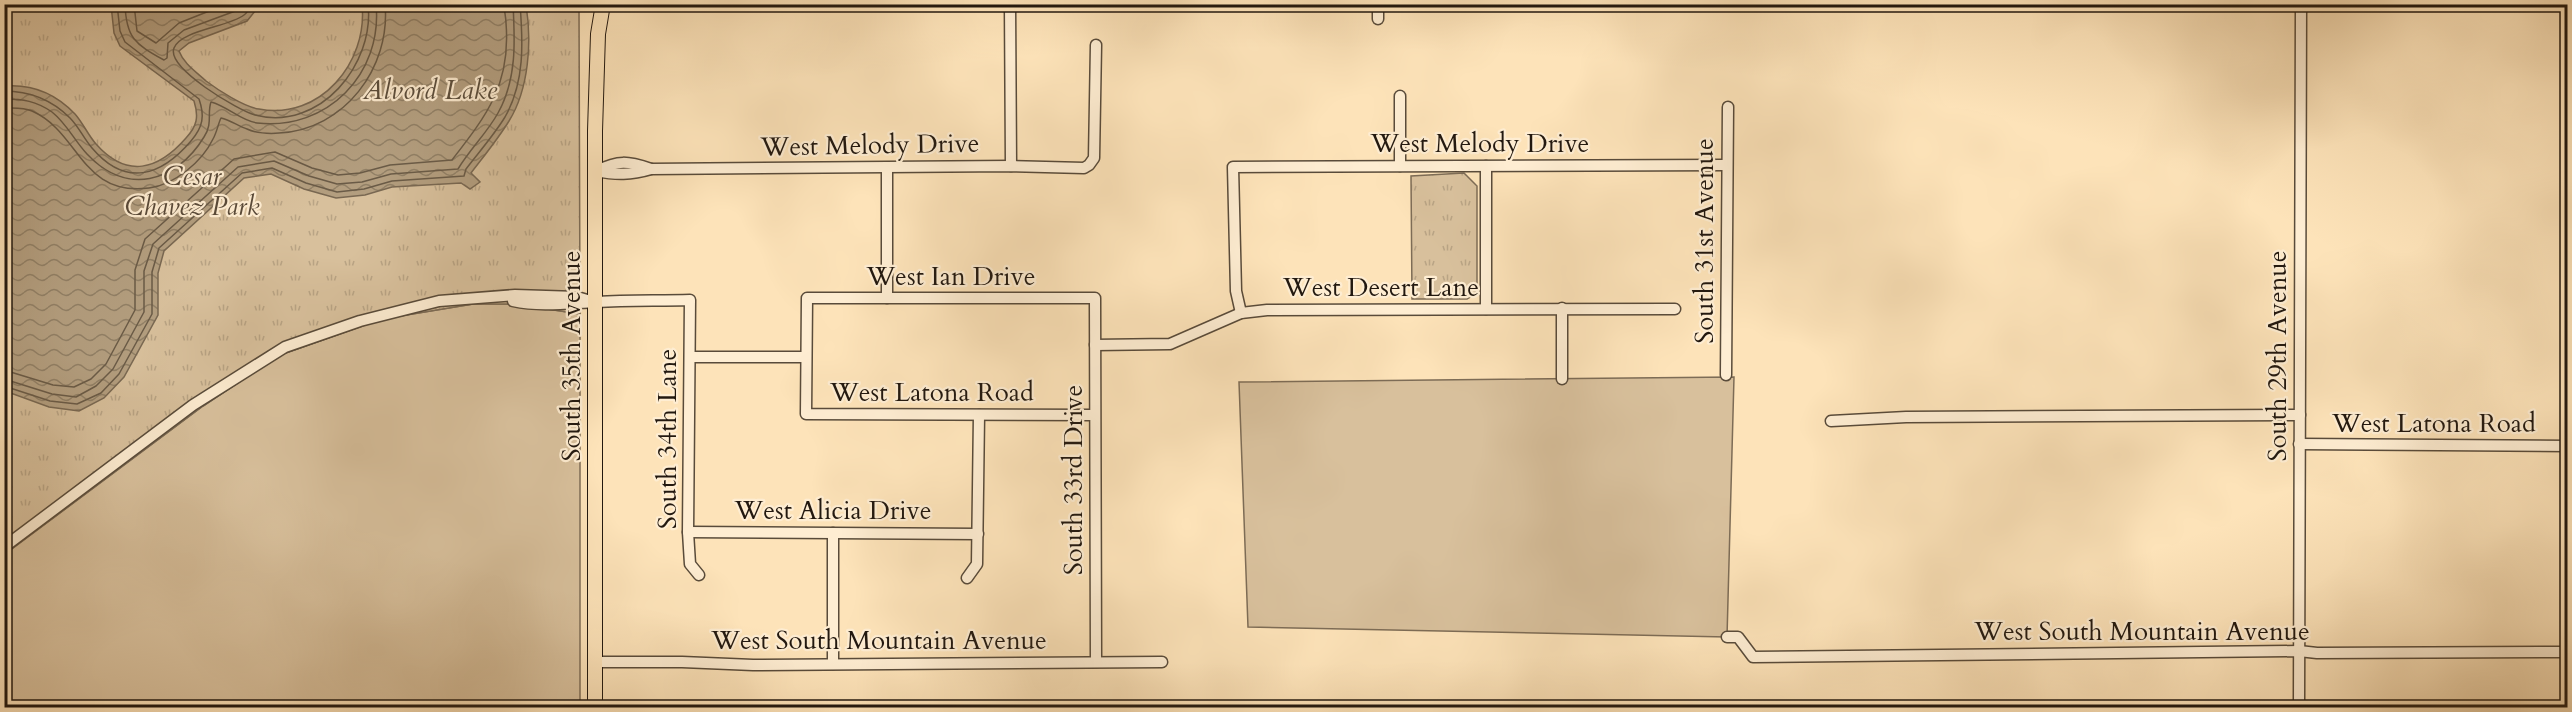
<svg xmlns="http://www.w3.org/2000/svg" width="2572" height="712" font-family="Cardo,serif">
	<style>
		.grass { fill: #d8c09c; stroke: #7d6c56; stroke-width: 1.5 }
		.park { fill: url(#park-tufts); stroke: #7d6c56; stroke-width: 1.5 }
		.water { fill: url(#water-waves); stroke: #796852; stroke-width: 1.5 }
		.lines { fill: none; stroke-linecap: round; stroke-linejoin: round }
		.shore { stroke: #6a5b47; stroke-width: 1.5 }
		.minor-casing { stroke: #594b3a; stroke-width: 13 }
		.major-casing { stroke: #22180f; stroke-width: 16 }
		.minor { stroke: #feedd2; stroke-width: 10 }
		.major { stroke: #fde3b9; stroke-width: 14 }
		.labels { text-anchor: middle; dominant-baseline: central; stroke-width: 4.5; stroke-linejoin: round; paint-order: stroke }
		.street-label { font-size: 26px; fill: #22180f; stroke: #feedd2 }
		.park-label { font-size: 26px; font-style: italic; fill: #594a39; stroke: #feedd2 }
		.water-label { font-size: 27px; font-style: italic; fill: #5c4e3c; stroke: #feedd2 }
	</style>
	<defs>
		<pattern id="park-tufts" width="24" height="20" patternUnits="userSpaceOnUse" patternTransform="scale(1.5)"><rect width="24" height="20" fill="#d8c09c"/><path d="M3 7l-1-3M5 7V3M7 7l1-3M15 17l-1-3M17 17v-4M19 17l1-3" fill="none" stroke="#b9a485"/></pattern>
		<pattern id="water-waves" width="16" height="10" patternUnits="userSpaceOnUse" patternTransform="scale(1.5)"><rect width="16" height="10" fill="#b39e7f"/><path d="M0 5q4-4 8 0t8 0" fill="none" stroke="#918066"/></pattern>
	</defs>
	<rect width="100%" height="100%" fill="#fde3b9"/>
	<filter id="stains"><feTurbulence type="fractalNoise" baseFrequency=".00333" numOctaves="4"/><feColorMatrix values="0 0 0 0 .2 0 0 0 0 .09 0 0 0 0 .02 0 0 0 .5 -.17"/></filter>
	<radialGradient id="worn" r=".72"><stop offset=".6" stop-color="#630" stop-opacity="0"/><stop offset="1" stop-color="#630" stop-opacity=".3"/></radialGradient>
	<!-- grass -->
	<g class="grass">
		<polygon points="473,304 514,304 580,314 580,707 5,708 5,554 203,406 280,355 382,319"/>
		<polygon points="1734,377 1727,637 1248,627 1239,382"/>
	</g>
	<!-- park -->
	<g class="park">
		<polygon points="5,5 579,5 580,314 514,304 473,304 382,319 280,355 203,406 5,554"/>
		<polygon points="1464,173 1477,186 1477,289 1474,295 1467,299 1412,299 1411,176"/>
	</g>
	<!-- water -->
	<path class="water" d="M 111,5 L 260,5 L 247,21 L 189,43 L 179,51 C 184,64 195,71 206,81 C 218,90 244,107 259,109 C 320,121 368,62 362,5 L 526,5 C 532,41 529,89 509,121 C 498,139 484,156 471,173 L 480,182 L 470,189 L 461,183 L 392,187 L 365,195 L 336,198 L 304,189 L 271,174 L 244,178 L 164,251 L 158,273 L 158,315 L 124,377 L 104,398 L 79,411 L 49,407 L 5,391 L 5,86 C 32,84 56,94 75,114 C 83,123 88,135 96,144 C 127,179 158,170 186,138 C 197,126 199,117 194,101 L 120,46 L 114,33 Z"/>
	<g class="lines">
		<!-- shore -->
		<g class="shore">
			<path d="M 125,4 C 126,38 135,44 164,60 L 167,58 L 168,43 L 184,30 L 238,10 L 243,4"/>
			<polyline points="134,4 137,31 156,43 179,23 227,4"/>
			<path d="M 252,4 C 250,8 247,13 244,15 C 229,27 181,30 174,48 C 166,68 239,111 255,115 C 320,132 375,64 368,4"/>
			<path d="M 4,91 C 30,91 51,99 70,118 C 79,127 84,139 92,148 C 126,188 161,176 191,141 C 203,127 205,116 199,99 L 125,42 L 120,31 L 117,4"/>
			<path d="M 4,99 C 23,99 36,101 52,112 C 67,124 74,140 87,154 C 126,196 176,183 204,137 C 213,124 207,112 211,102 C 227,106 241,121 257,123 C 327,131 383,74 376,4"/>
			<path d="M 4,108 C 14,108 23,107 32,111 C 80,132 81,197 149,188 C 174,185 202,162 213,139 C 217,132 218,124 221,118 C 230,120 238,126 247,129 C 255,133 269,134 279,133 C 344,130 391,68 385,4"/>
			<path d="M 4,370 L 53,385 L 74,387 L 91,379 L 106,364 L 135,310 L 135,270 L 145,239 L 234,159 L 275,152 L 312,168 L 338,175 L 360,173 L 390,165 L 452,160 C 487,115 511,84 506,23 C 506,17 504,11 504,4"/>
			<path d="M 4,379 L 52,394 L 76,397 L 96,386 L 113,369 L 144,312 L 144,271 L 153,244 L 238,167 L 274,161 L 309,176 L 337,184 L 362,182 L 391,174 L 458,169 C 470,149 487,133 498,113 C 517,79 515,41 513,4"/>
			<path d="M 4,386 L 50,401 L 77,404 L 101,393 L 119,374 L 152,314 L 152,272 L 159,248 L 242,173 L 272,168 L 306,183 L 337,192 L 364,189 L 392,181 L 464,176 L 466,169 C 479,152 494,135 505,117 C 525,82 523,42 520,4"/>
		</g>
		<!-- minor casing -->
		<g class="minor-casing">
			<g id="minor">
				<polyline points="1010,4 1011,166"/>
				<polyline points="1378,19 1378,4"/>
				<polyline points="1400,96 1400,166"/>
				<polyline points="1486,166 1486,309"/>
				<polyline points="887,168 887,298"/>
				<path d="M 596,171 C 616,175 631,175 651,169 L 1011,166 L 1084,168 L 1089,165 L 1094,158 L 1096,45"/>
				<path d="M 596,171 C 619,160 627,161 651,169"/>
				<path d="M 513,301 C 541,307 569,303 597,302 C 628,300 659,301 690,300 L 688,532 L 690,564 L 699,575"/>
				<polyline points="1562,308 1562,379"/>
				<polyline points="1241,313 1236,291 1233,167 1727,165"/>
				<polyline points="1095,345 1170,344 1241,313 1267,310 1675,309"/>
				<polyline points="690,357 806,357"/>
				<polyline points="1726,375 1728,107"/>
				<polyline points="1095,415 806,414 807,298 1095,298 1096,662"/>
				<polyline points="1831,421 1906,417 2300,415"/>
				<polyline points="2299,444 2568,446"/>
				<polyline points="688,532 978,534"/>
				<polyline points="833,533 833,664"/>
				<polyline points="4,547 193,405 285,347 360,321 439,301 515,295 577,297 594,302"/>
				<polyline points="967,578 977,564 979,415"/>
				<polyline points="1727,637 1738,637 1753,657 2299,651 2317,653 2568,652"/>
				<polyline points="596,662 682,662 753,665 1162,662"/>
				<polyline points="2299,708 2301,4"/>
			</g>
		</g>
		<!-- major casing -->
		<g class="major-casing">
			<polyline id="major" points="595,708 595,131 598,34 603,4"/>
		</g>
		<!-- minor -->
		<use href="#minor" class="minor"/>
		<!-- major -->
		<use href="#major" class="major"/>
	</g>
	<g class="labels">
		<!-- street labels -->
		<g class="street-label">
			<text x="1480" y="143">West Melody Drive</text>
			<text transform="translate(870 145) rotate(-1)">West Melody Drive</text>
			<text transform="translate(1704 241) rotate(-90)">South 31st Avenue</text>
			<text x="951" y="276">West Ian Drive</text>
			<text x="1381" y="287">West Desert Lane</text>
			<text transform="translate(571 356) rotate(-90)">South 35th Avenue</text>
			<text transform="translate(2277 356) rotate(-90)">South 29th Avenue</text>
			<text x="932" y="392">West Latona Road</text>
			<text x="2434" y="423">West Latona Road</text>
			<text transform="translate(667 439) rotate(-90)">South 34th Lane</text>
			<text transform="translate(1073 480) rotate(-90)">South 33rd Drive</text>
			<text x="833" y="510">West Alicia Drive</text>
			<text x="2142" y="631">West South Mountain Avenue</text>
			<text x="879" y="640">West South Mountain Avenue</text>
		</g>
		<!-- park labels -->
		<g class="park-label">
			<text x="192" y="176">Cesar<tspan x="192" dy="30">Chavez Park</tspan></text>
		</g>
		<!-- water labels -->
		<g class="water-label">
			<text x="430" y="90">Alvord Lake</text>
		</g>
	</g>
	<!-- margin -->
	<rect width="2572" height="712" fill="none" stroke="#fde3b9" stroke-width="24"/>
	<rect x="6" y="6" width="2560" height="700" fill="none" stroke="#22180f" stroke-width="3"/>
	<rect x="12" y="12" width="2548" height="688" fill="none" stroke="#22180f" stroke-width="1.5"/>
	<rect width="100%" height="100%" filter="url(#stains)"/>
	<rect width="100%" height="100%" fill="url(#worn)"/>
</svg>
